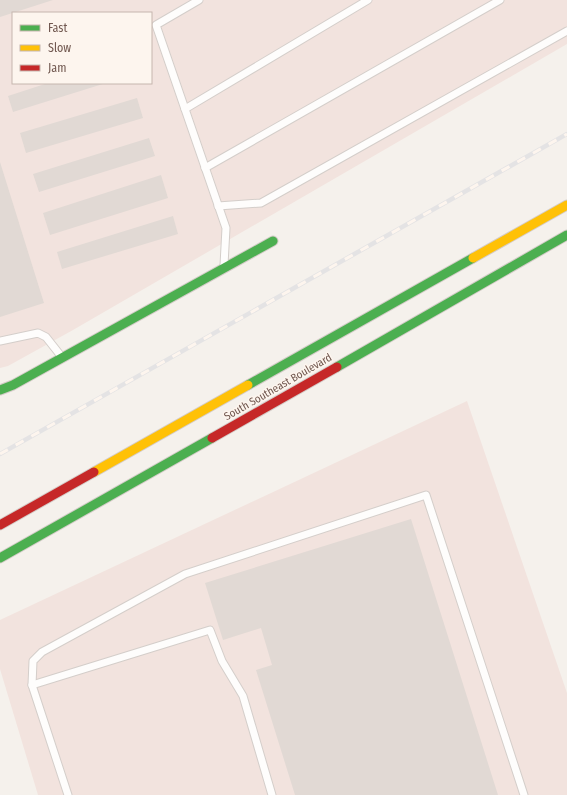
<svg xmlns="http://www.w3.org/2000/svg" width="567" height="795" font-family="'Fira Sans Condensed',sans-serif">
	<style>
		.commercial { fill: #f2e3de; fill-rule: evenodd }
		.building { fill: #e1d9d4 }
		.lines { fill: none; stroke-linecap: round; stroke-linejoin: round }
		.lane-casing { stroke: #d4ceca; stroke-width: 9 }
		.fast-casing { stroke: #d4ccc8; stroke-width: 11 }
		.slow-casing { stroke: #d4ccc8; stroke-width: 11 }
		.jam-casing { stroke: #d4ccc8; stroke-width: 11 }
		.lane { stroke: #fefdfc; stroke-width: 7 }
		.fast { stroke: #4caf50; stroke-width: 9 }
		.slow { stroke: #ffc107; stroke-width: 9 }
		.jam { stroke: #c62828; stroke-width: 9 }
		.rail-casing { stroke: #e4e3e4; stroke-width: 4.5 }
		.rail { stroke: #fdf5ee; stroke-width: 3; stroke-dasharray: 9; stroke-linecap: butt }
		.labels { text-anchor: middle; dominant-baseline: central; stroke-width: 3; stroke-linejoin: round; paint-order: stroke }
		.street-label { font-size: 11px; fill: #70574f; stroke: #fdf5ee }
	</style>
	<rect width="100%" height="100%" fill="#f5f1ec"/>
	<!-- commercial -->
	<g class="commercial">
		<path d="M 0,0 L 567,0 L 567,44 L 73,330 L 8,366 L 0,368 ZM 13,13 L 151,13 L 151,83 L 13,83 Z"/>
		<polygon points="467,401 567,693 567,795 38,795 0,669 0,620"/>
	</g>
	<!-- building -->
	<g class="building">
		<polygon points="0,0 53,0 0,17"/>
		<polygon points="48,83 106,83 13,112 8,96"/>
		<polygon points="137,98 143,118 26,153 20,133"/>
		<polygon points="149,138 155,156 39,192 33,174"/>
		<polygon points="0,162 44,303 0,317"/>
		<polygon points="161,175 168,198 50,235 43,213"/>
		<polygon points="173,216 178,234 62,269 57,252"/>
		<polygon points="411,519 498,795 295,795 256,670 272,665 261,628 223,640 205,583"/>
	</g>
	<g class="lines">
		<!-- lane casing -->
		<g class="lane-casing">
			<g id="lane">
				<polyline points="199,0 156,25 226,228 224,265"/>
				<polyline points="185,109 368,0"/>
				<polyline points="205,168 500,0"/>
				<polyline points="218,206 261,203 567,31"/>
				<polyline points="0,341 38,333 46,337 61,356"/>
				<polyline points="32,685 33,661 42,652 185,574 426,495 524,795"/>
				<polyline points="68,795 32,685 210,630 222,661 243,696 272,795"/>
			</g>
		</g>
		<!-- fast casing -->
		<g class="fast-casing">
			<g id="fast">
				<polyline points="337,367 567,235"/>
				<polyline points="248,385 473,258"/>
				<polyline points="0,390 13,385 273,241"/>
				<polyline points="0,558 212,438"/>
			</g>
		</g>
		<!-- slow casing -->
		<g class="slow-casing">
			<g id="slow">
				<polyline points="473,258 567,205"/>
				<polyline points="94,472 248,385"/>
			</g>
		</g>
		<!-- jam casing -->
		<g class="jam-casing">
			<g id="jam">
				<polyline points="212,438 337,367"/>
				<polyline points="0,525 94,472"/>
			</g>
		</g>
		<!-- lane -->
		<use href="#lane" class="lane"/>
		<!-- fast -->
		<use href="#fast" class="fast"/>
		<!-- slow -->
		<use href="#slow" class="slow"/>
		<!-- jam -->
		<use href="#jam" class="jam"/>
		<!-- rail casing -->
		<g class="rail-casing">
			<polyline id="rail" points="0,454 567,134"/>
		</g>
		<!-- rail -->
		<use href="#rail" class="rail"/>
	</g>
	<g class="labels">
		<!-- street labels -->
		<g class="street-label">
			<text transform="translate(278 387) rotate(-30)">South Southeast Boulevard</text>
		</g>
	</g>
	<!-- legend -->
	<rect x="12" y="12" width="140" height="72" fill="#fdf5ee" stroke="#c5b6ae"/>
	<rect x="20" y="25" width="20" height="6" fill="#4caf50" stroke="#c5b6ae"/>
	<text x="48" y="32" font-size="12" fill="#70574f">Fast</text>
	<rect x="20" y="45" width="20" height="6" fill="#ffc107" stroke="#c5b6ae"/>
	<text x="48" y="52" font-size="12" fill="#70574f">Slow</text>
	<rect x="20" y="65" width="20" height="6" fill="#c62828" stroke="#c5b6ae"/>
	<text x="48" y="72" font-size="12" fill="#70574f">Jam</text>
</svg>
